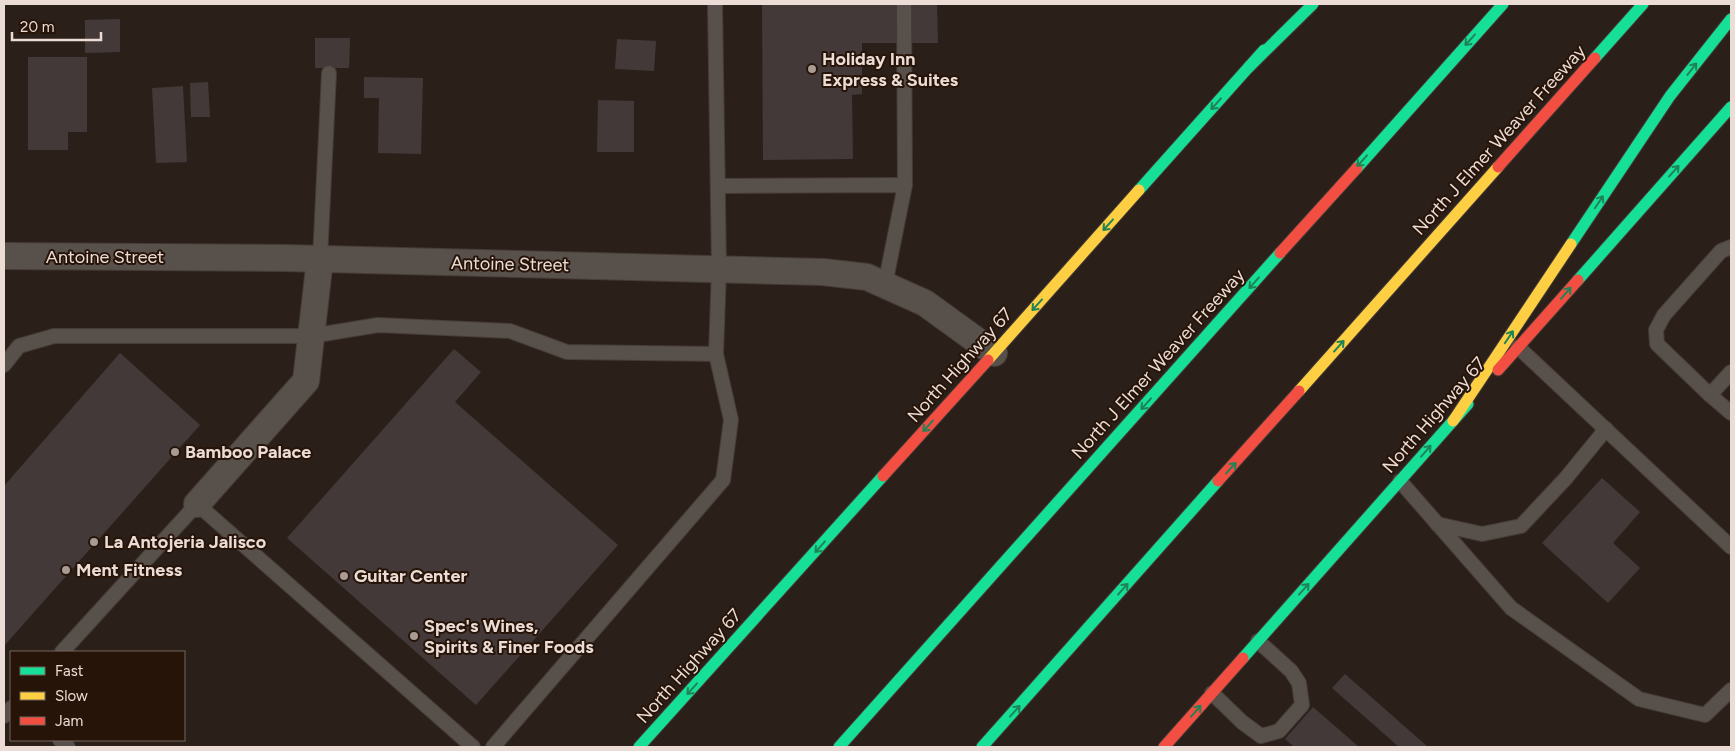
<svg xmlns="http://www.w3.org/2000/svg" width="1735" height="751" font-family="Figtree,sans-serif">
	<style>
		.building { fill: #433938 }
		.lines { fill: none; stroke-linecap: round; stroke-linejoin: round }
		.lane-casing { stroke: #463c37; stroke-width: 16 }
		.street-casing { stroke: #463c37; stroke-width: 28 }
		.fast-casing { stroke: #463c37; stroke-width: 13 }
		.slow-casing { stroke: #463c37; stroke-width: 13 }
		.jam-casing { stroke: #463c37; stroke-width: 13 }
		.lane { stroke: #58504a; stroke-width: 14 }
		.street { stroke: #58504a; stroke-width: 26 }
		.fast { stroke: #16e098; stroke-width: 11 }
		.slow { stroke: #ffcf43; stroke-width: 11 }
		.jam { stroke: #f24e42; stroke-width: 11 }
		.oneway { stroke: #1e8458 }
		.poi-dot { fill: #a89b93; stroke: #271409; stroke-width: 2 }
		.labels { text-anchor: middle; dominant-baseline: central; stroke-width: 4; stroke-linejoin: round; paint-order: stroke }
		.poi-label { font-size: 18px; font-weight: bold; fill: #ebddd5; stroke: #271409; text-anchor: start }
		.street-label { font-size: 18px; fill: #ebddd5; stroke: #271409 }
	</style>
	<rect width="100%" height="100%" fill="#2b2019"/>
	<!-- building -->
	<g class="building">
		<polygon points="762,4 937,4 938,43 862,43 862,94 852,95 853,159 763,160"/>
		<polygon points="120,19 120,52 85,53 85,20"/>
		<polygon points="315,38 350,38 349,68 315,68"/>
		<polygon points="617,39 656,41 654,71 615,69"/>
		<polygon points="28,57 87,57 87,132 68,132 68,150 28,150"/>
		<polygon points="364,77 423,78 421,154 378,153 379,98 364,98"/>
		<polygon points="208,82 210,117 191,117 190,83"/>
		<polygon points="183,86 187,162 156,163 152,88"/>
		<polygon points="598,100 634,101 634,152 597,152"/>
		<polygon points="454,349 481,372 455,402 618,545 476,705 287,538"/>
		<polygon points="120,353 200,425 4,646 4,486"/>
		<polygon points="1602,478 1640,512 1613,543 1640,568 1608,603 1542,543"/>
		<polygon points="1345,674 1428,747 1399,747 1332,688"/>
		<polygon points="1313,707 1359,747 1294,747 1285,739"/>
	</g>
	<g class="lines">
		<!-- lane casing -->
		<g class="lane-casing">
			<g id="lane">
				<polyline points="904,4 905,185"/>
				<polyline points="718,186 905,185 885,285"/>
				<polyline points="320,259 329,73"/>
				<polyline points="1518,347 1731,547"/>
				<polyline points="4,365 19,346 54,336 311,336 378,325 510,331 567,352 716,354"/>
				<polyline points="1731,372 1710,395 1731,413"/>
				<polyline points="1710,395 1657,344 1656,330 1664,315 1721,251 1731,247"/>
				<polyline points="1400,481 1511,608 1639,699 1705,715 1731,690"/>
				<polyline points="1437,524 1482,534 1521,526 1566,478 1606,429"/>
				<polyline points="62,652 197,504 473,747"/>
				<polyline points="1212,693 1242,722 1261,736 1279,731 1302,705 1299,683 1291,671 1258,641"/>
				<polyline points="4,716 11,708"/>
				<polyline points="60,740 68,747"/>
				<polyline points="493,747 723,480 731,420 716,354 719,269 715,4"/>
			</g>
		</g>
		<!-- street casing -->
		<g class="street-casing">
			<g id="street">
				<polyline points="4,256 285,258 823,272 867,277 925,303 994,353"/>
				<polyline points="197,504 306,381 320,259"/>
			</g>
		</g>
		<!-- fast casing -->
		<g class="fast-casing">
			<g id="fast">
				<polyline points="1595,58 1643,4"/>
				<polyline points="1249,67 1313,4"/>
				<polyline points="1357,168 1503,4"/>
				<polyline points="1139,190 1264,50"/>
				<polyline points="1571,244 1670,96 1731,19"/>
				<polyline points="1578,280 1731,107"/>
				<polyline points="1243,658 1468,404"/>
				<polyline points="639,747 883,476"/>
				<polyline points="839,747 1280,253"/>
				<polyline points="982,747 1218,481"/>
			</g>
		</g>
		<!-- slow casing -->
		<g class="slow-casing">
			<g id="slow">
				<polyline points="988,360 1139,190"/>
				<polyline points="1299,391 1498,167"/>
				<polyline points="1453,421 1571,244"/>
			</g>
		</g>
		<!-- jam casing -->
		<g class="jam-casing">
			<g id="jam">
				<polyline points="1498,167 1595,58"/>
				<polyline points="1280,253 1357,168"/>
				<polyline points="1498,370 1578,280"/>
				<polyline points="883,476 988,360"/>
				<polyline points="1218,481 1299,391"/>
				<polyline points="1164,747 1243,658"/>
			</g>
		</g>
		<!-- lane -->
		<use href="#lane" class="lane"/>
		<!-- street -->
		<use href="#street" class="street"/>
		<!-- fast -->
		<use href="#fast" class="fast"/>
		<!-- slow -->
		<use href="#slow" class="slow"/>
		<!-- jam -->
		<use href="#jam" class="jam"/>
	</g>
	<!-- one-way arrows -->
	<defs><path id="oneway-shaft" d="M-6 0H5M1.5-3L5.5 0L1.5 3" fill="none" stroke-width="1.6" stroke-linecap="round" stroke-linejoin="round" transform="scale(1.25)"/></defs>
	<g class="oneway">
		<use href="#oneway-shaft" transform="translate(1470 40) rotate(132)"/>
		<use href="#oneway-shaft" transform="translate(1692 69) rotate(-52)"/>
		<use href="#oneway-shaft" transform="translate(1216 104) rotate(132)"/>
		<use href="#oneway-shaft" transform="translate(1362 161) rotate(132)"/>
		<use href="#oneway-shaft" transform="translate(1674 171) rotate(-48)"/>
		<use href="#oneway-shaft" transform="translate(1599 202) rotate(-56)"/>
		<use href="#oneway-shaft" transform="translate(1108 225) rotate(132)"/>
		<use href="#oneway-shaft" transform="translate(1254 283) rotate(132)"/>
		<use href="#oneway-shaft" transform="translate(1566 293) rotate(-49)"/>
		<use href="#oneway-shaft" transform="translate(1037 305) rotate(132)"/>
		<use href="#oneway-shaft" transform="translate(1509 337) rotate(-56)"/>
		<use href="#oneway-shaft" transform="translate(1339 346) rotate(-48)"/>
		<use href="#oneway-shaft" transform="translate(1146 404) rotate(132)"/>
		<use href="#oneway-shaft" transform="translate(928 426) rotate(132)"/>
		<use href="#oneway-shaft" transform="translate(1426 451) rotate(-49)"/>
		<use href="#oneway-shaft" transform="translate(1231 468) rotate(-48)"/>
		<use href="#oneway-shaft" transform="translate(820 547) rotate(132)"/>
		<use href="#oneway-shaft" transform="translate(1123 589) rotate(-48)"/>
		<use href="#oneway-shaft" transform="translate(1304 589) rotate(-48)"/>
		<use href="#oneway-shaft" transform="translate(692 689) rotate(132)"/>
		<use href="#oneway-shaft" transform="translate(1015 711) rotate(-48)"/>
		<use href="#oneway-shaft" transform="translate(1196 711) rotate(-49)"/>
	</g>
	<!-- markers -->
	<g class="poi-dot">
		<circle cx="812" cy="69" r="5"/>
		<circle cx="175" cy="452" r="5"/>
		<circle cx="94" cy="542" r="5"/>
		<circle cx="66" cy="570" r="5"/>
		<circle cx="344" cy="576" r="5"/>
		<circle cx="414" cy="636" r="5"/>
	</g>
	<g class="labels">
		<!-- poi labels -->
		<g class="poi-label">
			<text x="822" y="59">Holiday Inn<tspan x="822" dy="21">Express &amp; Suites</tspan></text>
			<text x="185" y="452">Bamboo Palace</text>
			<text x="104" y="542">La Antojeria Jalisco</text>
			<text x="76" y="570">Ment Fitness</text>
			<text x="354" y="576">Guitar Center</text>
			<text x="424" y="626">Spec's Wines,<tspan x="424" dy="21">Spirits &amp; Finer Foods</tspan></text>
		</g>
		<!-- street labels -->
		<g class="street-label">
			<text transform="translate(1499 140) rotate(-48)">North J Elmer Weaver Freeway</text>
			<text x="105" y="257">Antoine Street</text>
			<text transform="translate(510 264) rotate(1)">Antoine Street</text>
			<text transform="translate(1158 364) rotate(-48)">North J Elmer Weaver Freeway</text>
			<text transform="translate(960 365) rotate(-48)">North Highway 67</text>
			<text transform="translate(1434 415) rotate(-49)">North Highway 67</text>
			<text transform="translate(689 666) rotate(-48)">North Highway 67</text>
		</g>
	</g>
	<!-- border -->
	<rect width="1735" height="751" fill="none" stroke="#ebddd5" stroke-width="10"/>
	<!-- legend -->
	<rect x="10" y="651" width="175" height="90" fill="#271409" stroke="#75645b"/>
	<rect x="20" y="667" width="25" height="8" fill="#16e098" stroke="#75645b"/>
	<text x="55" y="676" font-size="15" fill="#ebddd5">Fast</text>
	<rect x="20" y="692" width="25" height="8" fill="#ffcf43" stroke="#75645b"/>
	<text x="55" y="701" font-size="15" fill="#ebddd5">Slow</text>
	<rect x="20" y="717" width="25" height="8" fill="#f24e42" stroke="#75645b"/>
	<text x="55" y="726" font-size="15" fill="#ebddd5">Jam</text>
	<!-- scale -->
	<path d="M12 32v8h89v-8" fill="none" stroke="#ebddd5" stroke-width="2.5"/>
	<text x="20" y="32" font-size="15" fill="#ebddd5" stroke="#271409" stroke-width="4" paint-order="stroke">20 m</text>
</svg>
